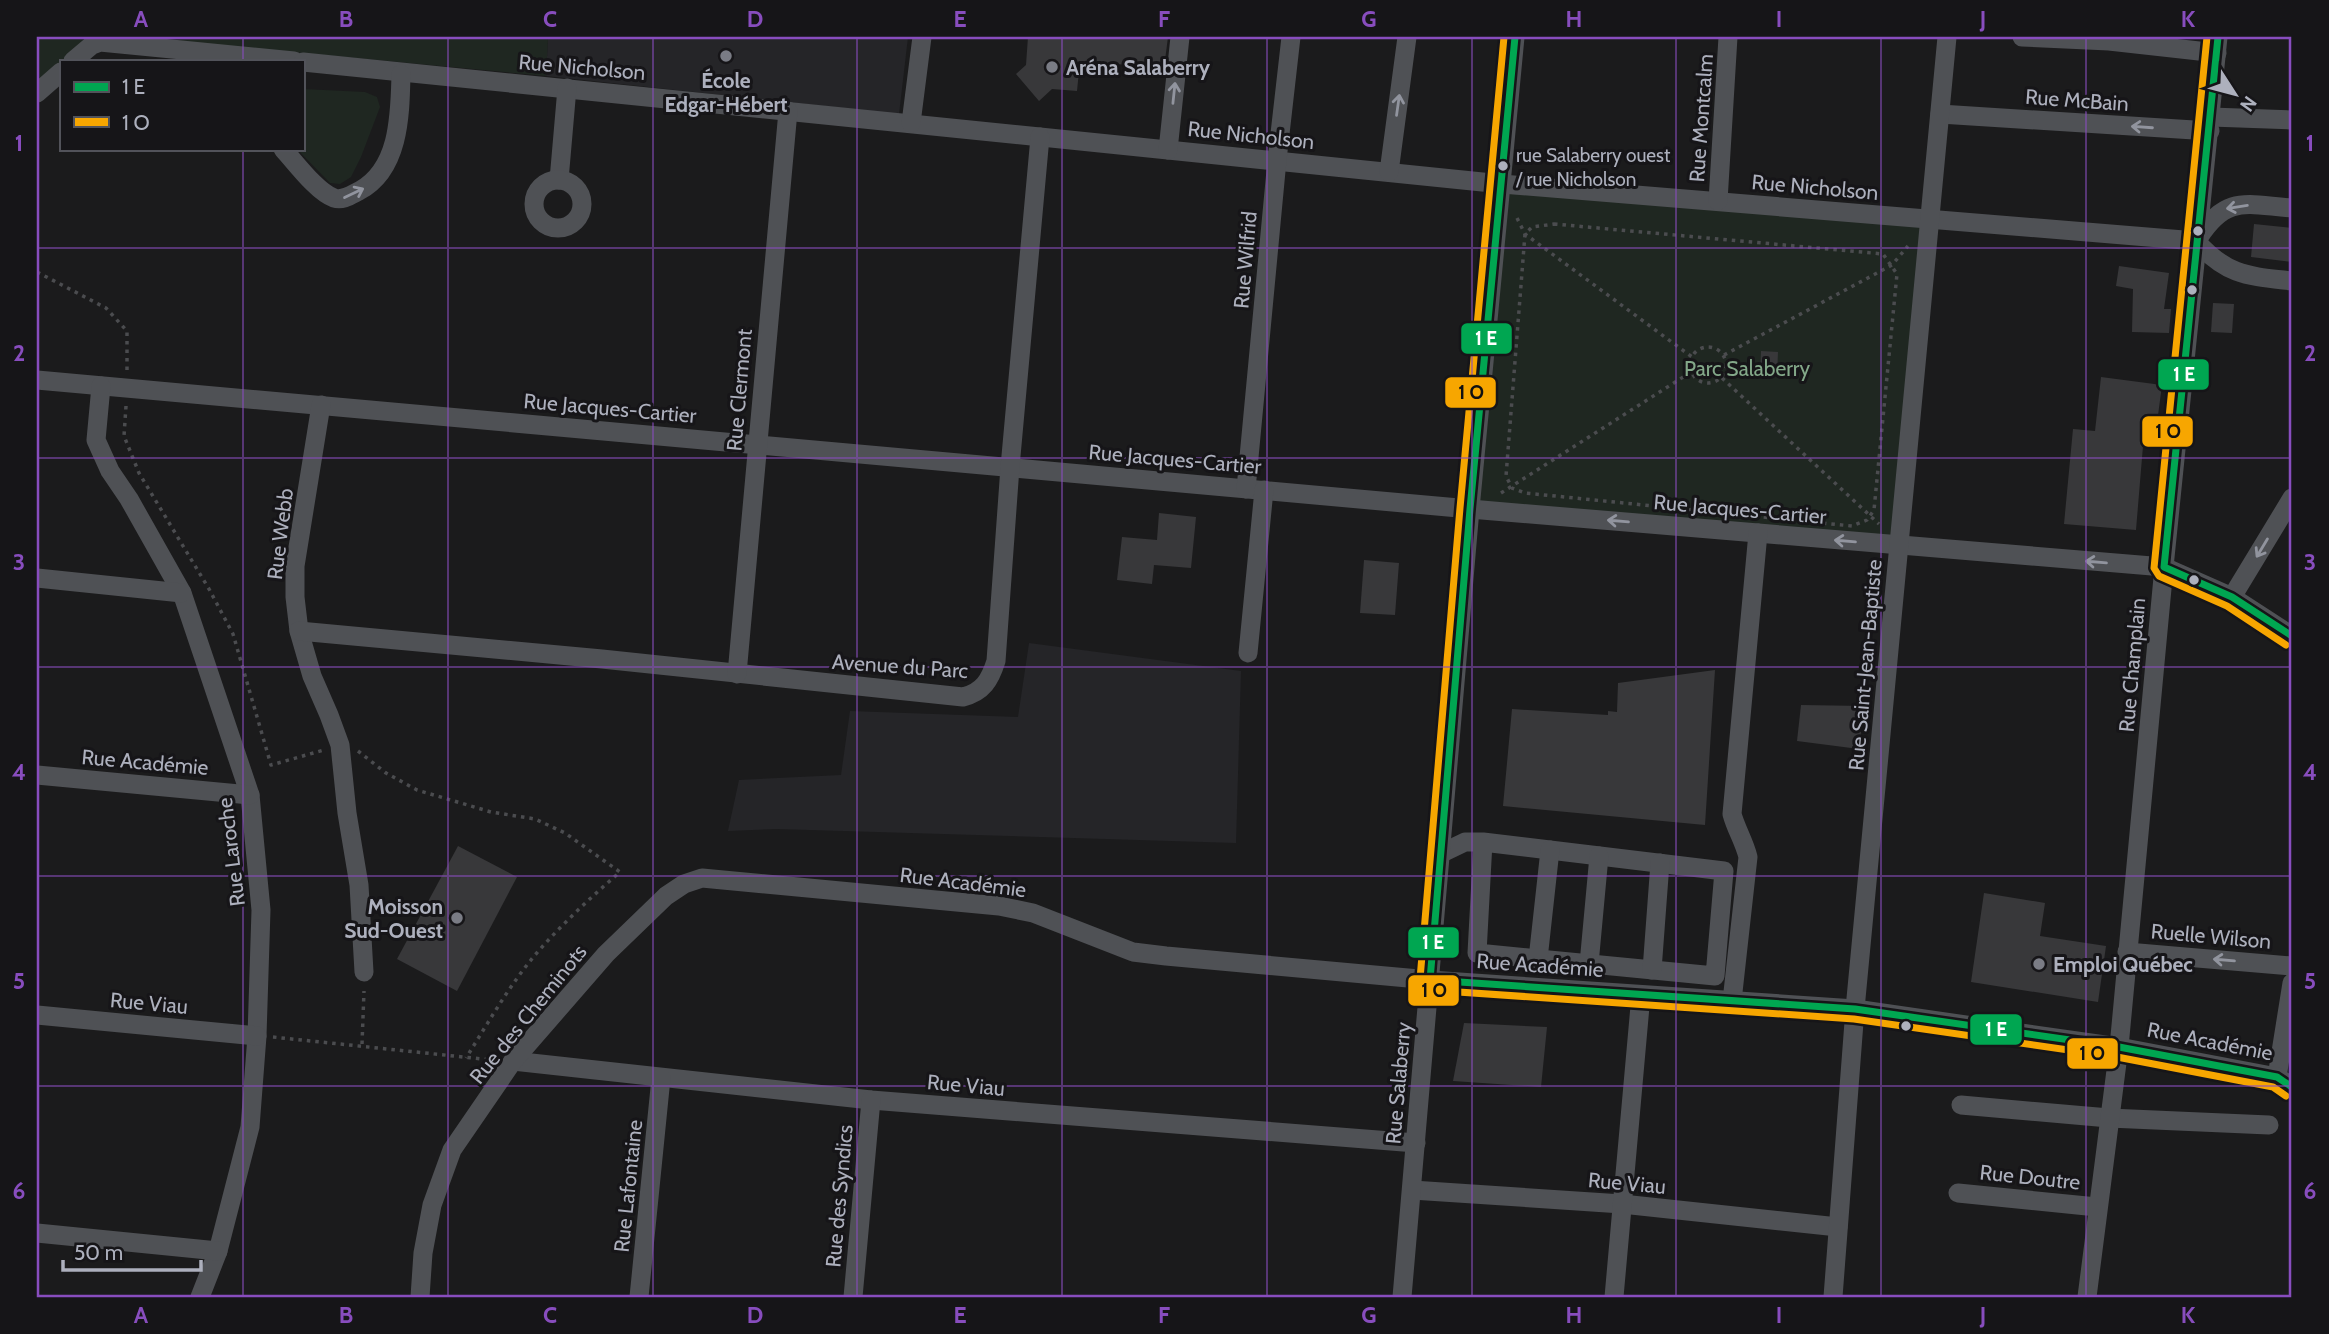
<svg xmlns="http://www.w3.org/2000/svg" width="2329" height="1334" font-family="Cabin,sans-serif">
	<style>
		.built { fill: #252528 }
		.green { fill: #1f2721 }
		.building { fill: #38383a }
		.lines { fill: none; stroke-linecap: round; stroke-linejoin: round }
		.path { stroke: #4b4c4f; stroke-width: 3.5; stroke-dasharray: 3.5 5; stroke-linecap: butt }
		.minor { stroke: #4f5155; stroke-width: 19 }
		.bus-1-casing { stroke: #161518; stroke-width: 12 }
		.bus-2-casing { stroke: #161518; stroke-width: 12 }
		.bus-1 { stroke: #00a651; stroke-width: 7 }
		.bus-2 { stroke: #f7a600; stroke-width: 7 }
		.oneway { stroke: #91949e }
		.grid { fill: none; stroke: #884dbe; stroke-width: 2; stroke-opacity: 0.55 }
		.poi-dot { fill: #7a7c85; stroke: #161518; stroke-width: 2.5 }
		.bus-dot { fill: #adb0bd; stroke: #161518; stroke-width: 2.5 }
		.labels { text-anchor: middle; dominant-baseline: central; stroke-width: 6; stroke-linejoin: round; paint-order: stroke }
		.bus-label { font-size: 19px; fill: #adb0bd; stroke: #161518; text-anchor: start }
		.street-label { font-size: 21px; fill: #adb0bd; stroke: #161518 }
		.poi-label { font-size: 21px; font-weight: bold; fill: #adb0bd; stroke: #161518; text-anchor: start }
		.park-label { font-size: 21px; fill: #83a889; stroke: #161518 }
		.line-badge { stroke: #161518; stroke-width: 2.5 }
		.badge-label { font-size: 19px; text-anchor: middle; font-weight: bold; fill: #fff }
		.pale-badge-label { font-size: 19px; text-anchor: middle; font-weight: bold; fill: #111 }
		.neatline { fill: none; stroke: #884dbe; stroke-width: 2.5 }
		.grid-label { font-size: 23px; text-anchor: middle; font-weight: bold; fill: #884dbe }
	</style>
	<rect width="100%" height="100%" fill="#1b1b1c"/>
	<!-- built -->
	<g class="built">
		<polygon points="548,37 908,37 899,114 546,76"/>
		<polygon points="1029,643 1241,671 1236,843 777,829 728,831 739,780 841,775 850,711 1018,717"/>
	</g>
	<!-- green -->
	<g class="green">
		<polygon points="37,37 96,37 69,61 61,61 61,68 37,91"/>
		<polygon points="132,37 548,37 546,76"/>
		<polygon points="303,89 365,92 377,97 380,107 361,157 351,177 340,184 330,183 297,149 303,149"/>
		<polygon points="1502,184 1930,219 1899,545 1470,509"/>
	</g>
	<!-- building -->
	<g class="building">
		<polygon points="1028,37 1168,37 1164,68 1080,61 1077,91 1052,89 1039,101 1016,74 1026,65"/>
		<polygon points="2254,224 2292,228 2292,262 2251,257"/>
		<polygon points="2119,266 2169,273 2164,309 2171,309 2169,333 2132,332 2133,289 2116,286"/>
		<polygon points="2213,303 2234,304 2232,333 2211,332"/>
		<polygon points="1761,351 1778,352 1777,376 1760,375"/>
		<polygon points="2101,377 2162,385 2157,423 2145,422 2136,530 2064,524 2073,429 2095,431"/>
		<polygon points="1159,513 1196,517 1191,568 1154,565 1152,584 1117,580 1122,537 1157,540"/>
		<polygon points="1364,560 1399,563 1395,615 1360,613"/>
		<polygon points="1715,670 1705,825 1503,806 1512,709 1608,715 1608,711 1617,712 1618,683"/>
		<polygon points="1801,705 1864,706 1859,749 1797,741"/>
		<polygon points="458,846 517,877 457,991 397,959"/>
		<polygon points="1984,893 2045,903 2040,936 2106,946 2098,1002 1971,982"/>
		<polygon points="1464,1023 1547,1027 1541,1087 1453,1081"/>
	</g>
	<g class="lines">
		<!-- path -->
		<g class="path">
			<polyline points="1517,218 1525,234 1692,357"/>
			<polygon points="1554,224 1883,254 1897,274 1874,510 1867,520 1852,526 1525,493 1512,488 1506,476 1525,234 1532,227"/>
			<polyline points="37,272 106,308 127,331 127,370"/>
			<circle cx="1708" cy="365" r="18"/>
			<polyline points="1724,355 1892,265 1908,246"/>
			<polyline points="1722,378 1879,524"/>
			<polyline points="126,406 124,436 139,473 209,589 233,634 271,765 324,750"/>
			<polyline points="1501,493 1691,372"/>
			<path d="M 358,751 L 386,773 L 417,790 L 491,812 L 535,819 L 565,833 L 620,872 C 590,898 561,925 535,955 C 509,986 488,1023 466,1058"/>
			<polyline points="273,1037 492,1060"/>
			<polyline points="362,1044 364,991"/>
		</g>
		<!-- minor -->
		<g class="minor">
			<polyline points="2022,37 2109,41 2217,53"/>
			<polyline points="73,61 92,45 100,42 294,61"/>
			<path d="M 303,62 L 1502,184 L 2196,241 C 2227,276 2248,276 2292,281"/>
			<polyline points="37,93 61,72"/>
			<polyline points="1940,114 2210,131"/>
			<polyline points="2211,117 2292,120"/>
			<polyline points="911,123 922,37"/>
			<path d="M 283,149 C 295,162 317,192 334,198 C 343,201 351,195 359,191 C 400,169 400,114 401,74"/>
			<polyline points="1168,150 1180,37"/>
			<polyline points="1389,172 1407,37"/>
			<polyline points="559,180 567,88"/>
			<circle cx="558" cy="204" r="24"/>
			<polyline points="1718,201 1728,37"/>
			<path d="M 2199,237 C 2227,194 2247,205 2292,208"/>
			<polyline points="37,380 1470,509 2164,567 2232,597 2292,636"/>
			<polyline points="101,386 96,440 110,471 129,499 182,593 250,795 261,910 257,1036 250,1127 218,1251 200,1297"/>
			<polyline points="321,405 295,566 295,597 299,631 312,676 329,715 340,745 347,813 359,885 364,972"/>
			<polyline points="1246,489 1277,160 1291,37"/>
			<polyline points="37,578 182,593"/>
			<polyline points="2232,597 2292,498"/>
			<path d="M 299,631 L 602,659 L 963,697 C 983,692 990,680 996,661 L 1010,467 L 1040,137"/>
			<polyline points="1248,653 1264,490"/>
			<polyline points="737,674 788,111"/>
			<polyline points="37,775 250,795"/>
			<polyline points="1440,854 1465,842 1483,842 1724,871 1715,976 1477,953 1483,842"/>
			<polyline points="2127,952 2292,966"/>
			<polyline points="1538,959 1550,850"/>
			<polyline points="1589,964 1599,856"/>
			<polyline points="1652,970 1660,863"/>
			<path d="M 1732,1001 L 1748,857 C 1744,841 1736,829 1732,814 L 1758,533"/>
			<polyline points="37,1015 257,1036"/>
			<polyline points="513,1061 871,1100 1416,1143"/>
			<polyline points="2277,1077 2292,983"/>
			<polyline points="1961,1105 2109,1118 2269,1125"/>
			<polyline points="1412,1190 1622,1204 1838,1227"/>
			<polyline points="1958,1193 2097,1207"/>
			<polyline points="37,1233 218,1251"/>
			<polyline points="420,1297 423,1253 432,1205 452,1150 513,1061 606,954 666,896 684,884 702,878 999,906 1033,913 1133,952 1166,956 1430,980 1855,1009 2119,1047 2277,1077 2292,1087"/>
			<polyline points="639,1297 661,1078"/>
			<polyline points="853,1297 871,1100"/>
			<polyline points="1402,1297 1470,509 1515,37"/>
			<polyline points="1614,1297 1641,995"/>
			<polyline points="1833,1297 1855,1009 1947,37"/>
			<polyline points="2087,1297 2119,1047 2164,567 2218,37"/>
		</g>
		<!-- bus-1 casing -->
		<g class="bus-1-casing">
			<g id="bus-1">
				<polyline points="1515,37 1470,509 1430,980 1855,1009 2119,1047 2277,1077 2292,1087"/>
				<polyline points="2218,37 2164,567 2232,597 2292,636"/>
			</g>
		</g>
		<!-- bus-2 casing -->
		<g class="bus-2-casing">
			<g id="bus-2">
				<polyline points="1504,37 1460,508 1420,979 1421,986 1429,990 1854,1019 2117,1057 2273,1087 2286,1096"/>
				<polyline points="2207,37 2154,568 2159,576 2227,606 2286,645"/>
			</g>
		</g>
		<!-- bus-1 -->
		<use href="#bus-1" class="bus-1"/>
		<!-- bus-2 -->
		<use href="#bus-2" class="bus-2"/>
	</g>
	<!-- one-way arrows -->
	<defs><path id="oneway-shaft" d="M-6 0H5M1.5-3L5.5 0L1.5 3" fill="none" stroke-width="1.6" stroke-linecap="round" stroke-linejoin="round" transform="scale(1.75)"/></defs>
	<g class="oneway">
		<use href="#oneway-shaft" transform="translate(1174 93) rotate(-84)"/>
		<use href="#oneway-shaft" transform="translate(1398 105) rotate(-82)"/>
		<use href="#oneway-shaft" transform="translate(2142 127) rotate(-176)"/>
		<use href="#oneway-shaft" transform="translate(354 193) rotate(-26)"/>
		<use href="#oneway-shaft" transform="translate(2237 207) rotate(171)"/>
		<use href="#oneway-shaft" transform="translate(1618 521) rotate(-175)"/>
		<use href="#oneway-shaft" transform="translate(1845 541) rotate(-175)"/>
		<use href="#oneway-shaft" transform="translate(2262 548) rotate(121)"/>
		<use href="#oneway-shaft" transform="translate(2096 562) rotate(-175)"/>
		<use href="#oneway-shaft" transform="translate(2224 960) rotate(-175)"/>
	</g>
	<!-- grid -->
	<path class="grid" d="M 243,37 L 243,61M 448,37 L 448,1297M 653,37 L 653,1297M 857,37 L 857,1297M 1062,37 L 1062,1297M 1267,37 L 1267,1297M 1472,37 L 1472,1297M 1676,37 L 1676,1297M 1881,37 L 1881,1297M 2086,37 L 2086,1297M 243,149 L 243,1297M 37,248 L 2292,248M 37,458 L 2292,458M 37,667 L 2292,667M 37,876 L 2292,876M 37,1086 L 2292,1086"/>
	<!-- markers -->
	<g class="poi-dot">
		<circle cx="726" cy="56" r="7"/>
		<circle cx="1052" cy="67" r="7"/>
		<circle cx="457" cy="918" r="7"/>
		<circle cx="2039" cy="964" r="7"/>
	</g>
	<g class="bus-dot">
		<circle cx="1503" cy="166" r="6"/>
		<circle cx="2198" cy="231" r="6"/>
		<circle cx="2192" cy="290" r="6"/>
		<circle cx="2194" cy="580" r="6"/>
		<circle cx="1906" cy="1026" r="6"/>
	</g>
	<g class="labels">
		<!-- bus labels -->
		<g class="bus-label">
			<text x="1516" y="155">rue Salaberry ouest<tspan x="1516" dy="24">/ rue Nicholson</tspan></text>
		</g>
		<!-- street labels -->
		<g class="street-label">
			<text transform="translate(582 67) rotate(5)">Rue Nicholson</text>
			<text transform="translate(2077 100) rotate(4)">Rue McBain</text>
			<text transform="translate(1701 118) rotate(-86)">Rue Montcalm</text>
			<text transform="translate(1251 135) rotate(6)">Rue Nicholson</text>
			<text transform="translate(1815 187) rotate(5)">Rue Nicholson</text>
			<text transform="translate(1245 260) rotate(-85)">Rue Wilfrid</text>
			<text transform="translate(739 390) rotate(-85)">Rue Clermont</text>
			<text transform="translate(610 408) rotate(5)">Rue Jacques-Cartier</text>
			<text transform="translate(1175 459) rotate(5)">Rue Jacques-Cartier</text>
			<text transform="translate(1740 509) rotate(5)">Rue Jacques-Cartier</text>
			<text transform="translate(280 534) rotate(-83)">Rue Webb</text>
			<text transform="translate(1865 665) rotate(-85)">Rue Saint-Jean-Baptiste</text>
			<text transform="translate(2132 665) rotate(-85)">Rue Champlain</text>
			<text transform="translate(900 666) rotate(4)">Avenue du Parc</text>
			<text transform="translate(145 762) rotate(5)">Rue Académie</text>
			<text transform="translate(231 852) rotate(-97)">Rue Laroche</text>
			<text transform="translate(963 882) rotate(7)">Rue Académie</text>
			<text transform="translate(2211 936) rotate(5)">Ruelle Wilson</text>
			<text transform="translate(1540 965) rotate(4)">Rue Académie</text>
			<text transform="translate(149 1003) rotate(5)">Rue Viau</text>
			<text transform="translate(528 1014) rotate(-51)">Rue des Cheminots</text>
			<text transform="translate(2210 1041) rotate(11)">Rue Académie</text>
			<text transform="translate(1398 1083) rotate(-85)">Rue Salaberry</text>
			<text transform="translate(966 1085) rotate(5)">Rue Viau</text>
			<text transform="translate(2030 1177) rotate(6)">Rue Doutre</text>
			<text transform="translate(1627 1183) rotate(5)">Rue Viau</text>
			<text transform="translate(628 1186) rotate(-84)">Rue Lafontaine</text>
			<text transform="translate(839 1196) rotate(-85)">Rue des Syndics</text>
		</g>
		<!-- poi labels -->
		<g class="poi-label">
			<text x="1066" y="67">Aréna Salaberry</text>
			<text x="726" y="80" text-anchor="middle">École<tspan x="726" dy="24">Edgar-Hébert</tspan></text>
			<text x="443" y="906" text-anchor="end">Moisson<tspan x="443" dy="24">Sud-Ouest</tspan></text>
			<text x="2053" y="964">Emploi Québec</text>
		</g>
		<!-- park labels -->
		<g class="park-label">
			<text x="1747" y="368">Parc Salaberry</text>
		</g>
	</g>
	<g class="line-badge">
		<rect x="1460" y="322" width="53" height="33" rx="7" fill="#00a651"/>
		<rect x="2157" y="358" width="53" height="33" rx="7" fill="#00a651"/>
		<rect x="1444" y="376" width="53" height="33" rx="7" fill="#f7a600"/>
		<rect x="2141" y="415" width="53" height="33" rx="7" fill="#f7a600"/>
		<rect x="1407" y="926" width="53" height="33" rx="7" fill="#00a651"/>
		<rect x="1407" y="974" width="53" height="33" rx="7" fill="#f7a600"/>
		<rect x="1969" y="1013" width="54" height="33" rx="7" fill="#00a651"/>
		<rect x="2066" y="1037" width="53" height="33" rx="7" fill="#f7a600"/>
	</g>
	<g class="badge-label">
		<text x="1486" y="345">1 E</text>
		<text x="2184" y="381">1 E</text>
		<text x="1433" y="949">1 E</text>
		<text x="1996" y="1036">1 E</text>
	</g>
	<g class="pale-badge-label">
		<text x="1471" y="399">1 O</text>
		<text x="2168" y="438">1 O</text>
		<text x="1434" y="997">1 O</text>
		<text x="2092" y="1060">1 O</text>
	</g>
	<!-- border -->
	<rect width="2329" height="1334" fill="none" stroke="#161518" stroke-width="77"/>
	<!-- legend -->
	<rect x="60" y="60" width="245" height="91" fill="#161518" stroke="#52535a" stroke-width="2"/>
	<rect x="74" y="82" width="35" height="10" fill="#00a651" stroke="#52535a" stroke-width="2"/>
	<text x="122" y="94" font-size="21" fill="#adb0bd">1 E</text>
	<rect x="74" y="117" width="35" height="10" fill="#f7a600" stroke="#52535a" stroke-width="2"/>
	<text x="122" y="130" font-size="21" fill="#adb0bd">1 O</text>
	<!-- north arrow -->
	<g transform="translate(2235 94) rotate(126)" stroke="#161518" stroke-width="5" paint-order="stroke">
	<path d="M0-5L12 26L0 18L-12 26Z" fill="#adb0bd"/>
	<text y="-10" font-size="19" font-weight="bold" text-anchor="middle" fill="#adb0bd">N</text>
	</g>
	<!-- scale -->
	<path d="M63 1260v10h138v-10" fill="none" stroke="#adb0bd" stroke-width="3.5"/>
	<text x="74" y="1260" font-size="21" fill="#adb0bd" stroke="#161518" stroke-width="5" paint-order="stroke">50 m</text>
	<rect x="38" y="38" width="2252" height="1258" class="neatline"/>
	<g class="grid-label">
		<text x="141" y="27">A</text>
		<text x="346" y="27">B</text>
		<text x="550" y="27">C</text>
		<text x="755" y="27">D</text>
		<text x="960" y="27">E</text>
		<text x="1164" y="27">F</text>
		<text x="1369" y="27">G</text>
		<text x="1574" y="27">H</text>
		<text x="1779" y="27">I</text>
		<text x="1983" y="27">J</text>
		<text x="2188" y="27">K</text>
		<text x="19" y="151">1</text>
		<text x="2310" y="151">1</text>
		<text x="19" y="361">2</text>
		<text x="2310" y="361">2</text>
		<text x="19" y="570">3</text>
		<text x="2310" y="570">3</text>
		<text x="19" y="780">4</text>
		<text x="2310" y="780">4</text>
		<text x="19" y="989">5</text>
		<text x="2310" y="989">5</text>
		<text x="19" y="1199">6</text>
		<text x="2310" y="1199">6</text>
		<text x="141" y="1323">A</text>
		<text x="346" y="1323">B</text>
		<text x="550" y="1323">C</text>
		<text x="755" y="1323">D</text>
		<text x="960" y="1323">E</text>
		<text x="1164" y="1323">F</text>
		<text x="1369" y="1323">G</text>
		<text x="1574" y="1323">H</text>
		<text x="1779" y="1323">I</text>
		<text x="1983" y="1323">J</text>
		<text x="2188" y="1323">K</text>
	</g>
</svg>
